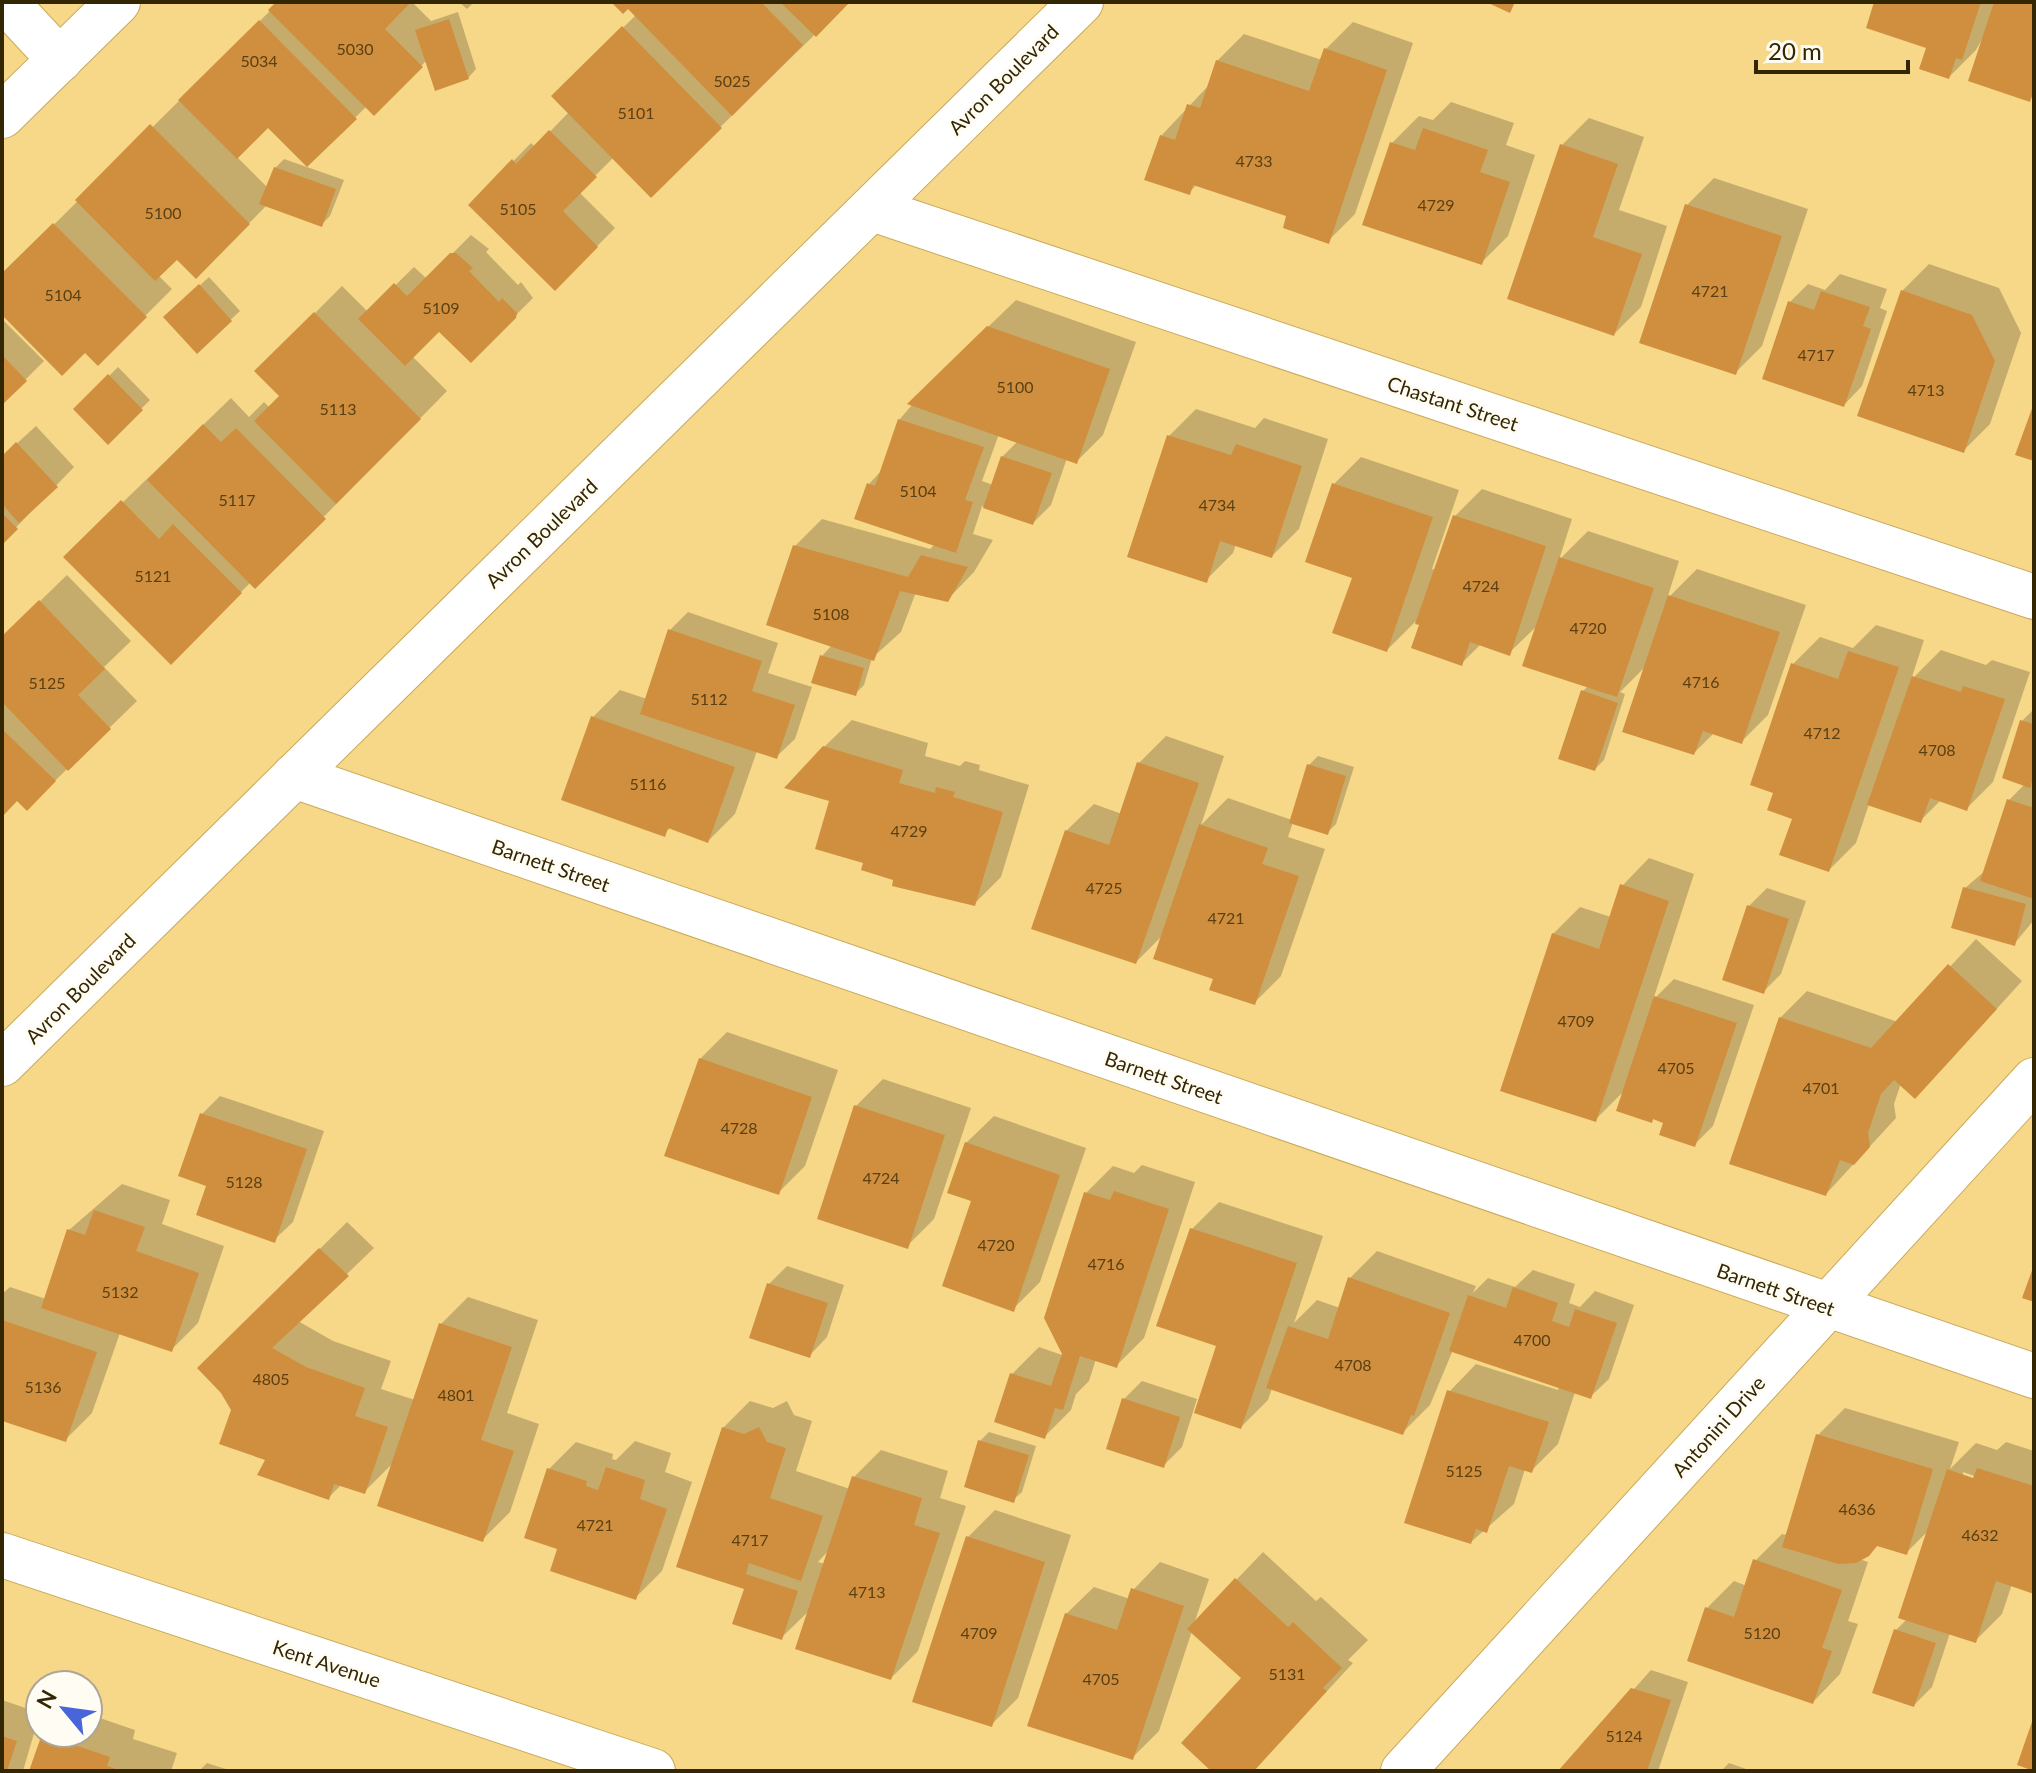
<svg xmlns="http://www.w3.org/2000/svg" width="2036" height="1773" font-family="Lato,sans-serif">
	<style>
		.shadow { fill: #0003; fill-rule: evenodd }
		.building { fill: #d08f3f }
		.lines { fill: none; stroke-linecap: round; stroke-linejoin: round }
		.minor-casing { stroke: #c9aa5b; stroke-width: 46 }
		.minor { stroke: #fff; stroke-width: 44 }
		.labels { text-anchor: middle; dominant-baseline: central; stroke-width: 6; stroke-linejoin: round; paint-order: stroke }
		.number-label { font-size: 16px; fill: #5a4012 }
		.street-label { font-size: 20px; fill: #322603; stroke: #fffcf4 }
	</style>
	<rect width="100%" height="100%" fill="#f7d888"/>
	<!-- shadow -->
	<g class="shadow">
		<polygon points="279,2 412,2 431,21 458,12 476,69 468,78 427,60 374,113 367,106 307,165 268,125 236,156 268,188 275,168 284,159 344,180 330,216 321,225 267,205 196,277 177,257 159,276 172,289 98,363 85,350 2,312 2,276"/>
		<polygon points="459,2 474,2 467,9"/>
		<polygon points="614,2 848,2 651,195 614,157 579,192 615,228 555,289 470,205 531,143 535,147 569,112 553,96 636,15 628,7"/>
		<polygon points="1876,2 2034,2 2034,95 2029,100 1985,34 1976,50 1949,77 1929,47"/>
		<polygon points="1353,22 1413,43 1355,214 1328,241 1289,215 1197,184 1189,193 1161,136 1209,85 1217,61 1244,34 1322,60 1326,49"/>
		<polygon points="1451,102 1514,123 1506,145 1535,155 1508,236 1481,263 1392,143 1419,116 1433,120"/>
		<polygon points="1589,118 1644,137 1619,210 1667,226 1641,307 1614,334 1562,145"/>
		<polygon points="1714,178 1808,209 1762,346 1735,373 1687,205"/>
		<polygon points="471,235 489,249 486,252 518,285 521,282 533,298 471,360 439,329 412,356 447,391 256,586 251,582 171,662 66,557 231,398 249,417 264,402 270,408 282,396 257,371 342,286 368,312 414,267 427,279"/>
		<polygon points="1929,264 1999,288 2021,333 1990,424 1963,451 1902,291"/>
		<polygon points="1840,274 1887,289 1880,308 1887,311 1862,386 1844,405 1790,302 1808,284 1825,290"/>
		<polygon points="209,277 240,311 197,351 166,317"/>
		<path d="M 1016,300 L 1136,342 L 1103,435 L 1076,462 L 1067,458 L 1051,505 L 1033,523 L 982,506 L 973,534 L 993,540 L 974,572 L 947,600 L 916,592 L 901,632 L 872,658 L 864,685 L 855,694 L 822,656 L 832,645 L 795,546 L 822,519 L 930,549 L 935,544 L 869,484 L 882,470 L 899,420 L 936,377 ZM 999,434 L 1018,441 L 1002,457 L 993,485 L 982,481 Z"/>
		<polygon points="2,319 44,361 2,403"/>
		<polygon points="118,367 150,400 108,442 76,409"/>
		<polygon points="1196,409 1255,428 1264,418 1328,439 1299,529 1272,556 1236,544 1233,553 1206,580 1169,436"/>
		<polygon points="36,426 74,467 2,542 2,457"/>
		<polygon points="1361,457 1459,490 1432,569 1436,570 1455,516 1482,489 1572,519 1559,560 1588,531 1679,561 1667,599 1697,569 1806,605 1768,715 1741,742 1714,733 1694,753 1647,665 1620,692 1625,694 1604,760 1595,769 1583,691 1588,686 1539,624 1509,653 1481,644 1462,663 1422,624 1415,622 1387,650 1354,577 1334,484"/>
		<polygon points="67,575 131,641 104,667 137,701 27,808 17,799 2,815 2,638"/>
		<polygon points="688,612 778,643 768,673 812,687 795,739 776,757 757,751 735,814 708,841 671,827 664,834 593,717 620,690 647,699 669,631"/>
		<polygon points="1876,625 1924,640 1911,680 1941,650 1986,665 1992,660 2030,672 1993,782 1966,809 1941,800 1920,821 1869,804 1856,843 1829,870 1775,792 1793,664 1820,637 1853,648"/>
		<polygon points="2034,709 2034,780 2031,783 2034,784 2034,920 2014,944 1965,888 1986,870 2009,800 2025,784 2022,721"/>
		<polygon points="852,720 928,743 925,756 960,766 965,761 980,765 979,770 1029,785 1001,877 974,904 896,878 866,862 831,799 824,747"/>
		<polygon points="1166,736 1224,756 1201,825 1228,798 1292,820 1309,765 1318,756 1354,767 1336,824 1328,832 1293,822 1288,837 1325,849 1281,976 1254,1003 1215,978 1163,935 1136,962 1066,831 1094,804 1122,814 1139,763"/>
		<polygon points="1649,858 1694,874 1653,1000 1674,979 1754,1005 1713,1126 1695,1144 1665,1121 1655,1117 1651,1121 1624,1091 1595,1120 1553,934 1580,907 1611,917 1622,886"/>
		<polygon points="1767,888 1806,901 1781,974 1763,992 1749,906"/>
		<polygon points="1976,939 2022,981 1942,1069 1901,1083 1894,1104 1896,1118 1826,1194 1780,1018 1807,991 1898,1022"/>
		<polygon points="727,1032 838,1070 805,1166 778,1193 700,1059"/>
		<polygon points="883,1079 971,1108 934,1219 907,1246 856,1106"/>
		<polygon points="220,1096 324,1131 293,1222 274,1240 209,1185 202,1114"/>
		<polygon points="994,1116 1086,1148 1040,1282 1013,1309 973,1200 966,1143"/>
		<polygon points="1142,1165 1195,1182 1144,1338 1116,1366 1096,1359 1089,1381 1076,1394 1071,1410 1044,1437 1012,1374 1039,1347 1065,1356 1086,1193 1113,1166 1134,1173"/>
		<polygon points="122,1184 170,1200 162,1224 224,1246 198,1323 171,1350 120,1333 92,1413 65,1440 2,1419 2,1294 10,1287 46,1299 69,1230"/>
		<polygon points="1219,1202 1323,1236 1294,1323 1317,1300 1340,1308 1350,1278 1377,1251 1476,1286 1473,1293 1488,1278 1515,1287 1533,1270 1575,1284 1569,1303 1580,1307 1595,1291 1634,1305 1609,1379 1590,1397 1575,1392 1558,1444 1531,1471 1525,1469 1514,1504 1471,1542 1449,1392 1476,1364 1558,1390 1559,1386 1453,1350 1430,1405 1403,1432 1272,1388 1268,1400 1241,1427 1192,1229"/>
		<polygon points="347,1222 374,1248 298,1321 333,1341 391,1361 381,1389 415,1400 441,1324 468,1297 538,1320 507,1413 539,1424 510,1512 483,1539 393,1463 365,1491 342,1484 329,1497 268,1459 223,1392 200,1368"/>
		<polygon points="787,1266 844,1285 827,1337 809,1356 769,1284"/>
		<polygon points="1142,1381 1197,1399 1182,1447 1164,1465 1124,1399"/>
		<path d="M 750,1401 L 773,1408 L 787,1401 L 794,1415 L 812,1421 L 796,1471 L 850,1489 L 854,1477 L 881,1450 L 948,1471 L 940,1498 L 966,1506 L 918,1651 L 891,1678 L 811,1609 L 781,1638 L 747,1587 L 723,1428 ZM 830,1549 L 825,1564 L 818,1562 Z"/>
		<path d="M 1845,1408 L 1959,1442 L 1950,1469 L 1976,1443 L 1997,1450 L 2006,1442 L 2034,1451 L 2034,1591 L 2012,1584 L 2002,1614 L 1975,1641 L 1950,1633 L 1932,1687 L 1914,1705 L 1896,1630 L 1907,1619 L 1930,1529 L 1906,1553 L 1878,1544 L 1859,1559 L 1868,1562 L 1848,1621 L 1858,1624 L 1840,1674 L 1813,1702 L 1707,1608 L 1734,1581 L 1747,1586 L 1755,1561 L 1782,1534 L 1787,1535 L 1818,1435 ZM 1963,1472 L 1983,1479 L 1982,1483 L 1963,1476 Z"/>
		<polygon points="989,1432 1036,1446 1022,1492 1013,1500 980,1441"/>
		<polygon points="635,1441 671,1453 665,1472 692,1482 662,1571 635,1598 560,1548 549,1469 576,1442 613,1454 612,1459 616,1460"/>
		<polygon points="995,1510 1071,1535 1018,1698 991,1725 968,1537"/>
		<polygon points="1263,1552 1316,1601 1321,1597 1368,1640 1348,1660 1353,1663 1280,1742 1246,1771 1213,1771 1244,1678 1192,1631 1159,1731 1132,1758 1066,1614 1094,1587 1130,1599 1133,1590 1160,1562 1209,1579 1194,1624"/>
		<polygon points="1651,1670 1688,1682 1658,1771 1561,1771"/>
		<polygon points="2,1700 40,1713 23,1771 2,1771"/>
		<polygon points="88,1714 135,1730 133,1739 177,1753 171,1771 33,1771 44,1735 88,1733"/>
		<polygon points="207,1763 232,1771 199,1771"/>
		<polygon points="1729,1763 1752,1771 1721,1771"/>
	</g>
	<!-- building -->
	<g class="building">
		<polygon points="276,2 411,2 385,29 423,67 374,116 268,10"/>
		<polygon points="611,2 761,2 803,45 732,116 628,9 623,14"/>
		<polygon points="780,2 850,2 816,37"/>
		<polygon points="1486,2 1515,2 1510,13"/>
		<polygon points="1874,2 1981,2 1962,60 1956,58 1949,79 1919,69 1926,48 1866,28"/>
		<polygon points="1994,2 2034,2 2034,89 2030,102 1968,81"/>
		<polygon points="449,19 469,79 435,91 415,30"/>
		<polygon points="259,20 357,119 307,167 268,128 237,159 178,100"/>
		<polygon points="622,26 722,128 651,198 551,96"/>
		<polygon points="1324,48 1387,70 1329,244 1283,228 1286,216 1193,185 1190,195 1144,180 1160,135 1175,140 1187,104 1200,108 1216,60 1309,91"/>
		<polygon points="150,124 250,224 196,279 177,260 155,281 75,200"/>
		<polygon points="1423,128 1488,150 1480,172 1510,182 1482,265 1362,225 1390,142 1415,150"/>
		<polygon points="549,130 597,177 563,211 598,247 555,291 468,205 512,159 516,164"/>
		<polygon points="1560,144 1618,164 1593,237 1642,254 1614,336 1507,299"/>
		<polygon points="274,167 336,189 322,227 259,204"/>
		<polygon points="1685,204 1782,236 1736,375 1639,343"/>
		<polygon points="53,223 147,317 98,366 85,353 62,376 2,315 2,273"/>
		<polygon points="450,253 456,253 473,268 469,271 499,302 502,298 517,313 516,318 471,363 439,332 405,366 358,319 394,283 407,296"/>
		<polygon points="199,284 232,321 197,354 163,317"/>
		<polygon points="1901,290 1972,315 1995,361 1964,453 1857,416"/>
		<polygon points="1821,291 1870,307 1863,326 1871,329 1844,407 1762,379 1788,301 1814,310"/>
		<polygon points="314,312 421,419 336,504 254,421 279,396 254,371"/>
		<polygon points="987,326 1110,369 1077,464 907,404"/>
		<polygon points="2,355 27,381 2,405"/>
		<polygon points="108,374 143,410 108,445 73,409"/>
		<polygon points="2034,403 2034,461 2015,455"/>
		<polygon points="898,419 984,447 965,500 973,502 956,553 854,519 867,483 875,486"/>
		<polygon points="203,424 221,442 236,428 326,519 255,589 147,480"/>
		<polygon points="1167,435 1231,455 1236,444 1302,466 1272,558 1220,541 1207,583 1127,557"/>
		<polygon points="16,442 58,487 19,523 2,504 2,456"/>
		<polygon points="1001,456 1052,473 1033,525 983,508"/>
		<polygon points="1332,483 1433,517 1387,652 1332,633 1352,578 1305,562"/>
		<polygon points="121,500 159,539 173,524 242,593 171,665 63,557"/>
		<polygon points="2,513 18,529 2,545"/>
		<polygon points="1453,515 1546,546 1510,656 1470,642 1462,666 1411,648 1419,625 1415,624"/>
		<polygon points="793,545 908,577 921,555 968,567 948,602 900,591 874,661 766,625"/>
		<polygon points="1559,557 1654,588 1617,697 1522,666"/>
		<polygon points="1668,595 1780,632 1742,744 1703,731 1694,755 1622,732"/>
		<polygon points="39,600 105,669 78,695 111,729 68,771 2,702 2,636"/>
		<polygon points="668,629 762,661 752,691 795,705 777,759 640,714"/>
		<polygon points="1848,651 1899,667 1829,872 1779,855 1792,819 1767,810 1773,793 1750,785 1791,663 1838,679"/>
		<polygon points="820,655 864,668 856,696 811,683"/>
		<polygon points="1912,676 1961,692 1963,686 2005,699 1967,811 1930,798 1921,823 1867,805"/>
		<polygon points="1581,690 1618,703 1595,771 1558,759"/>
		<polygon points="591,716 735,767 708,843 668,828 665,837 561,800"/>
		<polygon points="2020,720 2034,724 2034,776 2030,788 2002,778"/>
		<polygon points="2,729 56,781 27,811 17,801 2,817"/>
		<polygon points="823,746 903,770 899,783 935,793 936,787 955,792 953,797 1003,812 975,906 892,886 893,880 861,870 863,863 815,849 829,801 784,788"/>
		<polygon points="1137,762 1199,783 1136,964 1031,929 1065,830 1109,845"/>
		<polygon points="1307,764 1346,776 1328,835 1289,823"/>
		<polygon points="2007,799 2034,808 2034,899 1980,881"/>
		<polygon points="1199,824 1268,848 1262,864 1299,876 1255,1005 1209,990 1213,979 1153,959"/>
		<polygon points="1620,884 1669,901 1596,1122 1500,1091 1552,933 1599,949"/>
		<polygon points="1963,887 2026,904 2015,946 1951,928"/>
		<polygon points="1747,905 1789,919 1764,994 1722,980"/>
		<polygon points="1948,964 1997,1009 1915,1099 1894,1080 1881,1094 1868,1133 1870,1147 1854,1165 1840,1160 1826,1196 1729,1164 1779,1017 1871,1048"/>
		<polygon points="1654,996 1737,1023 1695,1147 1659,1135 1663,1123 1653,1119 1652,1123 1616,1111"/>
		<polygon points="699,1058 812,1097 779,1195 664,1156"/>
		<polygon points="854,1105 945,1135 908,1249 817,1219"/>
		<polygon points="200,1113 307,1149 275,1243 196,1215 206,1186 178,1176"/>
		<polygon points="965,1142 1060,1175 1014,1312 942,1286 971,1201 947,1193"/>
		<polygon points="1114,1191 1169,1209 1117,1368 1080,1356 1063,1410 1055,1408 1045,1439 994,1422 1010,1373 1051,1386 1062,1354 1044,1318 1084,1192 1110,1200"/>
		<polygon points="94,1210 145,1227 136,1251 199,1273 172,1352 41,1308 67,1229 85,1235"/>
		<polygon points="1190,1228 1297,1263 1241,1429 1194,1413 1216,1346 1156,1326"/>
		<polygon points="319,1248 349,1276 272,1348 306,1367 365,1388 355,1416 388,1427 365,1494 334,1484 329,1500 257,1475 265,1460 219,1444 231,1410 221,1393 197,1368"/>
		<polygon points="2034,1265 2034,1302 2022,1298"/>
		<polygon points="1348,1277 1450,1313 1414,1416 1411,1415 1403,1435 1266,1388 1288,1326 1328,1339"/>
		<polygon points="767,1283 828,1303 810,1358 749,1338"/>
		<polygon points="1513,1287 1558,1303 1552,1321 1569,1327 1575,1309 1617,1323 1591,1399 1449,1351 1468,1295 1506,1308"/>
		<polygon points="2,1320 97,1352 66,1442 2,1421"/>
		<polygon points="439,1323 512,1347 481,1440 514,1451 483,1542 377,1506"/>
		<polygon points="1447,1390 1549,1422 1532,1473 1509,1466 1487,1533 1476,1529 1471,1544 1404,1523"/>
		<polygon points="1122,1398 1180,1417 1164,1468 1106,1449"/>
		<polygon points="722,1427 744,1434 759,1427 767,1442 786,1448 770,1498 823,1516 801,1581 749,1563 746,1574 798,1591 782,1640 732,1624 744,1589 676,1567"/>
		<polygon points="1816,1434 1933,1469 1907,1555 1877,1546 1869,1556 1856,1563 1838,1564 1782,1547"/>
		<polygon points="978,1440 1029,1455 1014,1503 964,1487"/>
		<polygon points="606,1467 645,1480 640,1499 667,1509 636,1600 550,1571 557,1549 524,1538 547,1468 587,1481 586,1486 598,1490"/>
		<polygon points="1977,1468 2034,1486 2034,1594 1996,1581 1976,1643 1898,1618 1947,1469 1973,1478"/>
		<polygon points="852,1476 922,1498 914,1525 940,1533 891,1680 795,1649"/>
		<polygon points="966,1536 1045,1562 992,1727 912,1702"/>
		<polygon points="1753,1559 1842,1590 1822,1648 1832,1651 1813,1704 1687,1661 1705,1607 1734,1617"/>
		<polygon points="1235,1578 1288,1627 1293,1622 1342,1668 1323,1688 1327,1691 1254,1771 1211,1771 1181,1743 1241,1678 1187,1629"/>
		<polygon points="1131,1588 1184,1606 1133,1760 1027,1726 1065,1613 1117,1630"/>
		<polygon points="1894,1629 1936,1643 1914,1707 1872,1693"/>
		<polygon points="1631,1688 1671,1700 1647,1771 1558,1771"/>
		<polygon points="2034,1716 2034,1771 2017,1765"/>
		<polygon points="42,1734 110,1757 107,1766 122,1771 29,1771"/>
		<polygon points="2,1736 17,1741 7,1771 2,1771"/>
	</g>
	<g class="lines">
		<!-- minor casing -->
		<g class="minor-casing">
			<g id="minor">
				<polyline points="6,2 60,60"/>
				<polyline points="2,116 118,2"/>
				<polyline points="872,209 2034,597"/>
				<polyline points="294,776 2034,1376"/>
				<polyline points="2,1064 1081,2"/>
				<polyline points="2,1555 653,1771"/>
				<polyline points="1403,1771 2034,1080"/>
			</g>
		</g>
		<!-- minor -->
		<use href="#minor" class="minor"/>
	</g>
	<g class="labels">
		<!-- number labels -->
		<g class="number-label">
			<text x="355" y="48">5030</text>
			<text x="259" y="60">5034</text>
			<text x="732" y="80">5025</text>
			<text x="636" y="112">5101</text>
			<text x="1254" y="160">4733</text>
			<text x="1436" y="204">4729</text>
			<text x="518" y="208">5105</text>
			<text x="163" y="212">5100</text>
			<text x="1710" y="290">4721</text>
			<text x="63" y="294">5104</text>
			<text x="441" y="307">5109</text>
			<text x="1816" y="354">4717</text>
			<text x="1015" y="386">5100</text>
			<text x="1926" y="389">4713</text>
			<text x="338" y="408">5113</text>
			<text x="918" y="490">5104</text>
			<text x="237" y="499">5117</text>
			<text x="1217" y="504">4734</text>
			<text x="153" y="575">5121</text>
			<text x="1481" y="585">4724</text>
			<text x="831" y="613">5108</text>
			<text x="1588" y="627">4720</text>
			<text x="1701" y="681">4716</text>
			<text x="47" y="682">5125</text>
			<text x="709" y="698">5112</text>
			<text x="1822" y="732">4712</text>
			<text x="1937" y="749">4708</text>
			<text x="648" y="783">5116</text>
			<text x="909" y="830">4729</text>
			<text x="1104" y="887">4725</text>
			<text x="1226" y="917">4721</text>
			<text x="1576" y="1020">4709</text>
			<text x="1676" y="1067">4705</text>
			<text x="1821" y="1087">4701</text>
			<text x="739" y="1127">4728</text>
			<text x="881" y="1177">4724</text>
			<text x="244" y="1181">5128</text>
			<text x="996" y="1244">4720</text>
			<text x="1106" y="1263">4716</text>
			<text x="120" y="1291">5132</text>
			<text x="1532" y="1339">4700</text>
			<text x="1353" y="1364">4708</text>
			<text x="271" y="1378">4805</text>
			<text x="43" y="1386">5136</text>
			<text x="456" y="1394">4801</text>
			<text x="1464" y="1470">5125</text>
			<text x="1857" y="1508">4636</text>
			<text x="595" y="1524">4721</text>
			<text x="1980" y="1534">4632</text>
			<text x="750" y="1539">4717</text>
			<text x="867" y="1591">4713</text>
			<text x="979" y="1632">4709</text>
			<text x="1762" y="1632">5120</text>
			<text x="1287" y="1673">5131</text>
			<text x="1101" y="1678">4705</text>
			<text x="1624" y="1735">5124</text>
		</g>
		<!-- street labels -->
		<g class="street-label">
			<text transform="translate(1003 79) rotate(-45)">Avron Boulevard</text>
			<text transform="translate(1453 403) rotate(18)">Chastant Street</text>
			<text transform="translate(541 533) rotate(-44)">Avron Boulevard</text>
			<text transform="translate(551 865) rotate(19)">Barnett Street</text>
			<text transform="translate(80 988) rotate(-45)">Avron Boulevard</text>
			<text transform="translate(1164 1077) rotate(19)">Barnett Street</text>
			<text transform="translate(1776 1289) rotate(19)">Barnett Street</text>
			<text transform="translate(1718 1426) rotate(-48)">Antonini Drive</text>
			<text transform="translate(327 1663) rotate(18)">Kent Avenue</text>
		</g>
	</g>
	<!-- border -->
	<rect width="2036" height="1773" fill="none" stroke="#322603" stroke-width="8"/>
	<!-- north arrow -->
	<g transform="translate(64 1709) rotate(299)"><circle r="38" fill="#fffcf4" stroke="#ada694" stroke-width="2"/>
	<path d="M0-6L14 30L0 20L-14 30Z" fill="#4866da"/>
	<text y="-12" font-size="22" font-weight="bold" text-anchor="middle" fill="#322603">N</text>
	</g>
	<!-- scale -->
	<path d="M1756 60v12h152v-12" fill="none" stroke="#322603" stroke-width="4"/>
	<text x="1768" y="60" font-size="24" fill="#322603" stroke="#fffcf4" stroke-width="6" paint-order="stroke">20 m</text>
</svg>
